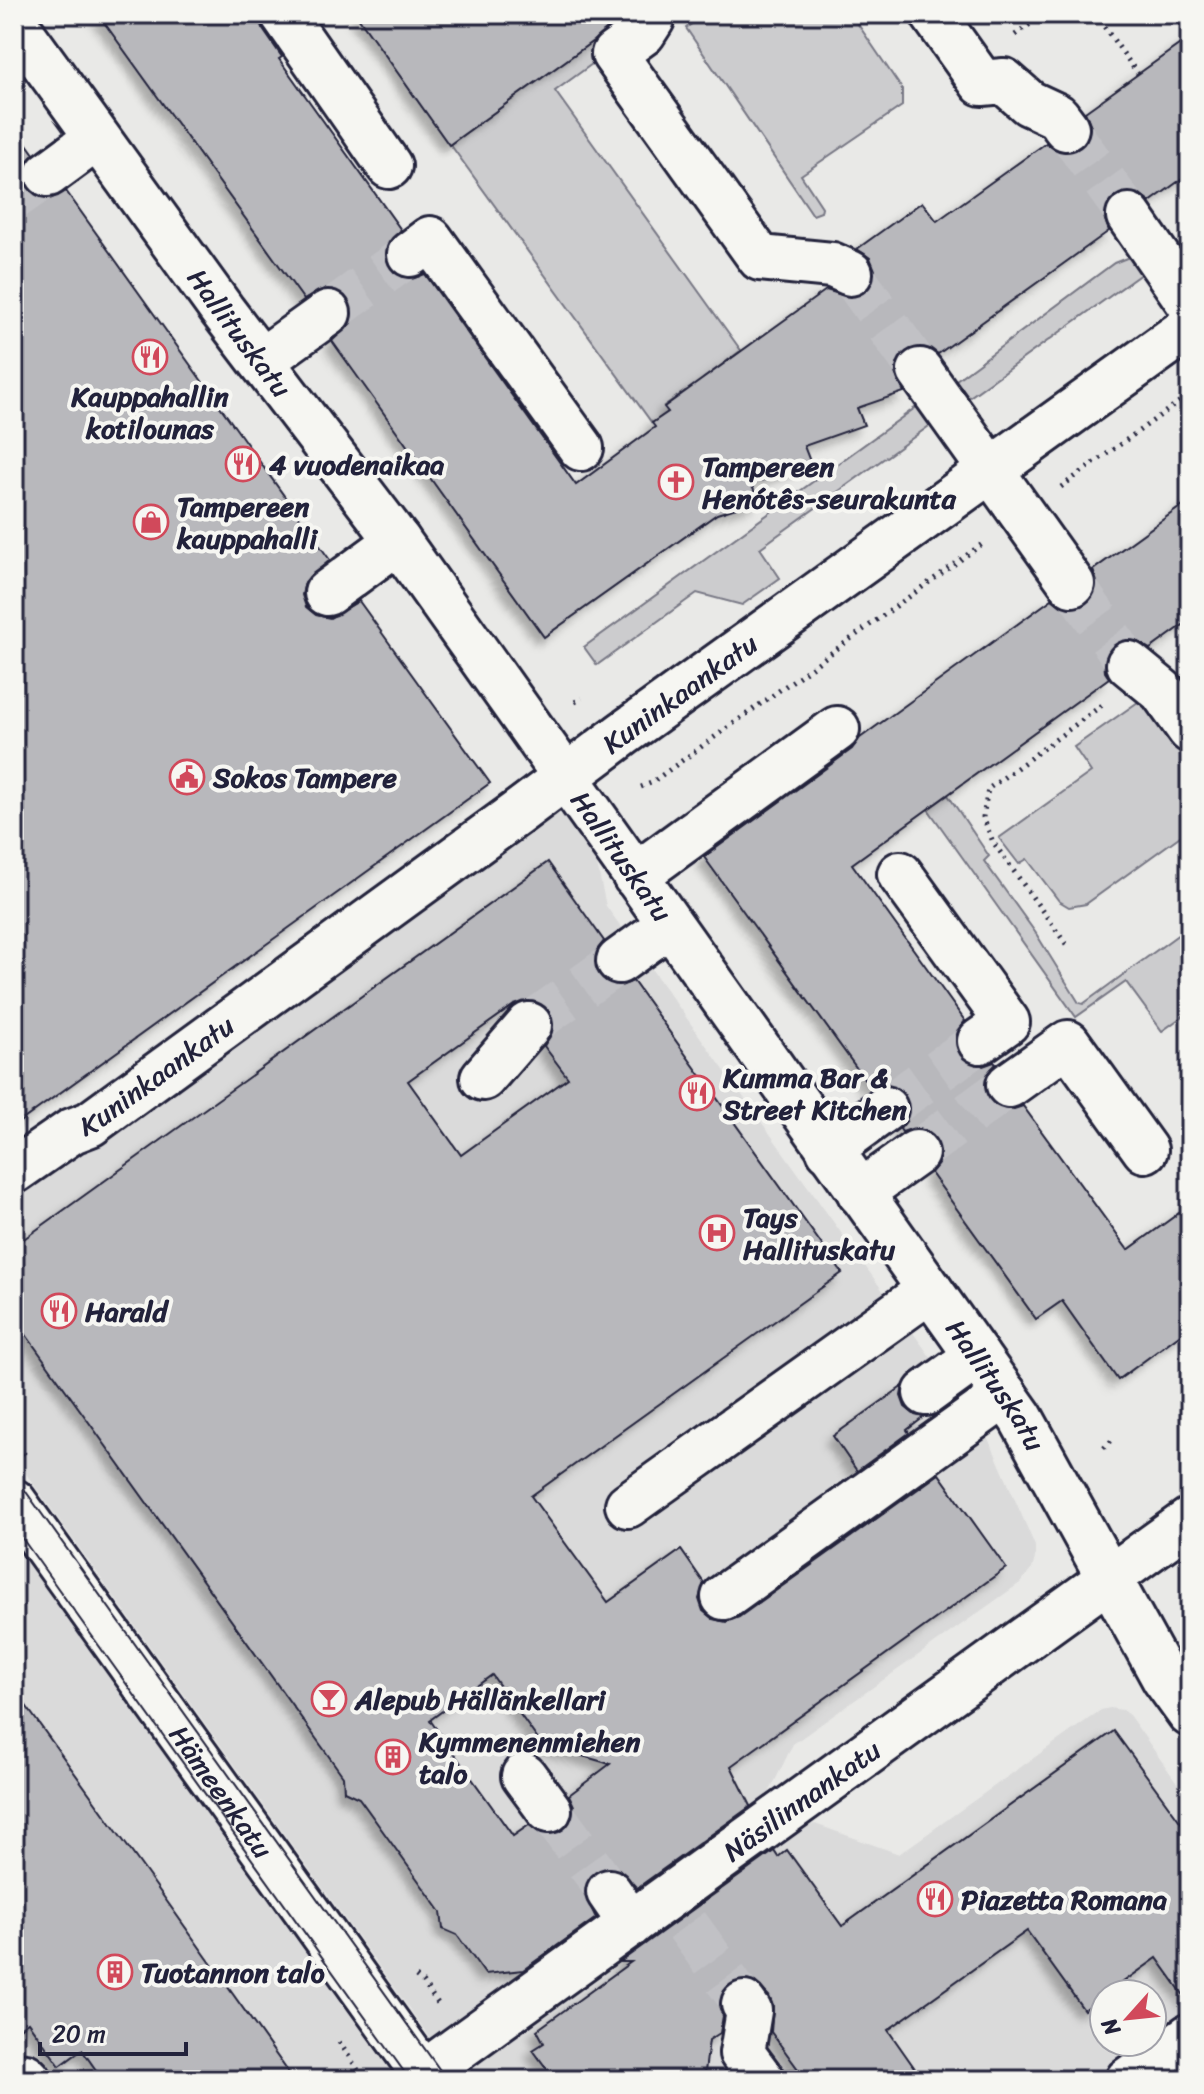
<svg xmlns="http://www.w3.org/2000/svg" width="1204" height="2094" font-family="Sriracha,sans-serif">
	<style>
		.built { fill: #dadada; fill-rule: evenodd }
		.green { fill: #ccccce; stroke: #777784; stroke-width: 2 }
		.building { fill: #b8b8bc; stroke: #22223b; stroke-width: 2; fill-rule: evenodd; filter: url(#shadow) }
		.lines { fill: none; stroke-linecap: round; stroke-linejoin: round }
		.minor-tunnel { stroke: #c1c1c5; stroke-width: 44; stroke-dasharray: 44 22; stroke-linecap: butt }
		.minor-casing { stroke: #22223b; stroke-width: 50 }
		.path { stroke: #22223b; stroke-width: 5; stroke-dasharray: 2 6; stroke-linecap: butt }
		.minor { stroke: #f6f6f2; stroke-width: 44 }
		.tram { stroke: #22223b; stroke-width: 2 }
		.labels { text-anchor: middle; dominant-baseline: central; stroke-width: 8; stroke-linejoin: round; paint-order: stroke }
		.street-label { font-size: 28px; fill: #22223b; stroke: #f6f6f2 }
		.poi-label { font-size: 28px; font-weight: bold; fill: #22223b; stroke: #f6f6f2; text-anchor: start }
	</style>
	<defs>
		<filter id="shadow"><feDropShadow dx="-7" dy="7" stdDeviation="4" flood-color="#0004"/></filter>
	</defs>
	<rect width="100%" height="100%" fill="#e9e9e7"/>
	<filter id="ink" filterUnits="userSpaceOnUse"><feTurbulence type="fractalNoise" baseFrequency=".0125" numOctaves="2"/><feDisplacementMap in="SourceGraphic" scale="16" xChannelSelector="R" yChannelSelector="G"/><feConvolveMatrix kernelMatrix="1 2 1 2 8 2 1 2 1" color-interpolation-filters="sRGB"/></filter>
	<g filter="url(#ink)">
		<!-- built -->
		<g class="built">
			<polygon points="553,813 565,816 570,820 595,855 606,906 988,1437 1035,1546 1035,1558 1032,1569 1020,1583 793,1744 766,1799 540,1959 537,1974 436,2046 14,1457 14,1191"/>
			<polygon points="14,1545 394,2076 389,2080 14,2080"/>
			<path d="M 1110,1708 L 1122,1710 L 1129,1715 L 1190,1801 L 1190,2080 L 460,2080 L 453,2070 L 567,1997 L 806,1826 L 815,1824 L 899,1854 L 1101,1710 ZM 1104,1994 L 1152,1994 L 1152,2042 L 1104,2042 Z"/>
		</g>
		<!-- green -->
		<g class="green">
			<polygon points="706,14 851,14 902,89 902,106 801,175 822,207 821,212 813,215 686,28"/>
			<polygon points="600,36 604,43 603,56 555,91 745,356 739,352 703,379 689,397 685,391 664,406 668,412 652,423 450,144"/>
			<polygon points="1142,252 1152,266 957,406 944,389 1114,263"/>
			<polygon points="922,403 936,421 760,548 780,578 742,605 697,593 597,665 584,647"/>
			<polygon points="1138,702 1145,703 1190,765 1190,829 1086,904 1069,907 1059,901 1027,859 1019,864 999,838 1091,772 1074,747"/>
			<polygon points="948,795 989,856 984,861 1035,932 1079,1003 1083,1004 1190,926 1190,1011 1162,1031 1126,982 1076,1017 928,809"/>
		</g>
		<!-- building -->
		<g class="building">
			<polygon points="98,14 258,14 262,28 282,57 279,59 401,230 387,245 385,256 390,268 401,277 412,279 425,274 576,485 655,427 652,423 668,412 664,407 826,290 852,298 865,293 873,282 875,270 870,258 857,249 922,202 937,221 1046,143 1057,151 1068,153 1080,148 1089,138 1091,126 1085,112 1190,37 1190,173 1150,202 1140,194 1128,191 1114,196 1107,205 1104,217 1109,231 938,354 930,348 918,346 905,351 897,361 895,373 904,392 857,408 864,425 804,446 811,464 751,484 759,501 717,514 544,637 332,341 351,323 353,311 349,299 339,291 326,288 304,300"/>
			<polygon points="356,14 626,14 593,41 449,145"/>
			<polygon points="14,126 34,154 25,165 23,176 27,188 37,196 50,199 66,191 330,560 305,582 302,595 306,607 316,615 330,618 359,601 490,783 14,1126"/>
			<polygon points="1190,500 1190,620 1150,649 1132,639 1119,641 1110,648 1104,661 1105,672 1109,678 852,864 965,1021 957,1031 955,1042 960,1056 970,1064 983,1066 994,1062 996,1064 986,1075 984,1088 989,1100 998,1107 1011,1110 1023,1106 1128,1250 1190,1205 1190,1327 1118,1380 1062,1301 1036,1319 931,1173 939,1163 941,1151 937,1139 926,1130 914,1128 902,1132 900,1129 907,1120 910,1107 905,1094 894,1086 883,1084 871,1088 704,857 852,749 860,738 1052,599 1061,606 1074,609 1087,604 1095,594 1097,582 1093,570"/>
			<path d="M 548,862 L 604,941 L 597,950 L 594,963 L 599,976 L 609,984 L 621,986 L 633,981 L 842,1273 L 531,1496 L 608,1602 L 681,1550 L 704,1583 L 699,1599 L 703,1611 L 713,1619 L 726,1622 L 739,1617 L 939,1474 L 1006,1568 L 731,1766 L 751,1806 L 637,1888 L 619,1869 L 606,1867 L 596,1871 L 587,1881 L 584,1893 L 596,1918 L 523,1970 L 485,1974 L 457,1935 L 443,1929 L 441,1912 L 359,1798 L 344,1791 L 343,1776 L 14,1318 L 14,1246 ZM 533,1000 L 545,1006 L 552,1016 L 553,1030 L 544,1046 L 568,1078 L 461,1155 L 408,1081 L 514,1005 ZM 492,1675 L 541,1744 L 610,1764 L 569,1795 L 574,1806 L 572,1819 L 563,1831 L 551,1835 L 540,1833 L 529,1825 L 513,1836 L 430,1720 Z"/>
			<polygon points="903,1386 901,1396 905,1407 915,1415 924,1417 907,1430 909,1433 857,1471 833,1436"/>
			<polygon points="14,1689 146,1872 294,2080 103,2080 82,2050 60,2066 28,2022 14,2032"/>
			<polygon points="1114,1731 1190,1835 1190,2004 1157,1958 1084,2010 1027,1931 888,2030 923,2080 806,2080 771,2032 773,2006 769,1996 755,1982 742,1979 730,1983 721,1994 719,2006 723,2016 720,2033 709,2040 704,2080 555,2080 533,2050 544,2043 537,2030 631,1962 620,1962 774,1851 778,1857 787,1850 842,1926"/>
		</g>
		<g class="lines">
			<!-- minor-tunnel -->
			<g class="minor-tunnel">
				<polyline points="1066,128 1129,216"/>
				<polyline points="14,198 48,174"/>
				<polyline points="850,273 920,371"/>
				<polyline points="328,313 410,254"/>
				<polyline points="1072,584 1129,664"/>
				<polyline points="529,1025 619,961"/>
				<polyline points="885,1109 980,1041"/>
				<polyline points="916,1153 1009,1085"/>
				<polyline points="549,1810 609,1892"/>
				<polyline points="687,1925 744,2004"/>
			</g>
			<!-- minor casing -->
			<g class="minor-casing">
				<g id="minor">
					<polyline points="283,14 389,166"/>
					<polyline points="651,14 652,19 643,33 614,54 760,258 832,265 850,273"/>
					<polyline points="933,14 982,83 1004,81 1029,103 1057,116 1066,128"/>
					<path id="s1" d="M 14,22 L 222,310 L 398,541 L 1021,1418 L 1164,1678 L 1190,1714"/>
					<polyline points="48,174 97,138"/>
					<polyline points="1129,216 1190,304"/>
					<polyline points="410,254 430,239 581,448"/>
					<polyline points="261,361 328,313"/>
					<polyline points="920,371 1072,584"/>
					<polyline points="327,593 398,541"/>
					<polyline points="1129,664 1162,691 1190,730"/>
					<polyline points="900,874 1007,1022 980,1041"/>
					<polyline points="635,876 837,729"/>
					<polyline points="619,961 669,925"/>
					<polyline points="483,1078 529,1025"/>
					<polyline points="1009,1085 1068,1043 1145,1150"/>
					<polyline points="829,1150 885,1109"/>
					<path id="s2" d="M 14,1171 L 72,1131 L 90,1124 L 516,814 L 623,734 L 1190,327"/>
					<polyline points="860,1193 916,1153"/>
					<polyline points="926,1393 977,1356"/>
					<path id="s3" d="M 14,1502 L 428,2080"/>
					<polyline points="628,1505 930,1290"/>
					<polyline points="724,1597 1005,1395"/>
					<polyline points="524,1776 549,1810"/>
					<polyline points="609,1892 631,1924"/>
					<polyline points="744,2004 749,2011 742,2053 762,2080"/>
					<polyline points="14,2075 25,2076 29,2080"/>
					<path id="s4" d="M 414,2080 L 1190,1520"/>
					<polyline points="1128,2080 1190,2036"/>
				</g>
			</g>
			<!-- path -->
			<g class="path">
				<polyline points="1080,14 1082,17 1085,14"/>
				<polyline points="1095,14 1138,74"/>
				<polyline points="1015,35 1044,14"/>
				<polyline points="1061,487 1190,394"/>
				<polyline points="575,702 582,698"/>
				<polyline points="641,787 651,783 985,542"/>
				<polyline points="1066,944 993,842 983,817 988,789 1105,703"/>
				<polyline points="14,1440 25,1455"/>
				<polyline points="1104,1448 1112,1440"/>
				<polyline points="416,1977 423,1983 440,2006"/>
				<polyline points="339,2042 365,2080"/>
				<polyline points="352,2080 362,2073"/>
			</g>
			<!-- minor -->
			<use href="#minor" class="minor"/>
			<!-- tram -->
			<g class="tram">
				<polyline points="14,1475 447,2080"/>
				<polyline points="14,1527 410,2080"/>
			</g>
		</g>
	</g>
	<!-- icons -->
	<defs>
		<g id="restaurant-ring" transform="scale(1.8)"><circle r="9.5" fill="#f6f6f2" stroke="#d1495b" stroke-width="1.5"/><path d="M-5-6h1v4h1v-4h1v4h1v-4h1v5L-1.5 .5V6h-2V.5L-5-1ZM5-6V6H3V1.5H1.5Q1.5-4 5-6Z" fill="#d1495b"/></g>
		<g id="church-ring" transform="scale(1.8)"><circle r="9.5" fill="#f6f6f2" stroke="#d1495b" stroke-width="1.5"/><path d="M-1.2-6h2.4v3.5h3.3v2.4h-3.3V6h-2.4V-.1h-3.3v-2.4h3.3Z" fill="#d1495b"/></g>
		<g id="shop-ring" transform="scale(1.8)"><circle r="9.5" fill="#f6f6f2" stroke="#d1495b" stroke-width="1.5"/><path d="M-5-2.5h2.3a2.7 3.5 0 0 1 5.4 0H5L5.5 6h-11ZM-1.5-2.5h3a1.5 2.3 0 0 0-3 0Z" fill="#d1495b"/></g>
		<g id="civic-ring" transform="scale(1.8)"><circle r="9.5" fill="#f6f6f2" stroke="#d1495b" stroke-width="1.5"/><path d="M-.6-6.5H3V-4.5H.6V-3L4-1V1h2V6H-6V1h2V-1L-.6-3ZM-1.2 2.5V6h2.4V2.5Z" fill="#d1495b"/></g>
		<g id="hospital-ring" transform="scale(1.8)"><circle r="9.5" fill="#f6f6f2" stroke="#d1495b" stroke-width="1.5"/><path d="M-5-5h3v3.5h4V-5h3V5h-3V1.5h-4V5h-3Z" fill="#d1495b"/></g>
		<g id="bar-ring" transform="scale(1.8)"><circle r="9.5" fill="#f6f6f2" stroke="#d1495b" stroke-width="1.5"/><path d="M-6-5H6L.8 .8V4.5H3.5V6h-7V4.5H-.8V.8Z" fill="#d1495b"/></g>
		<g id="building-ring" transform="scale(1.8)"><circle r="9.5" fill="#f6f6f2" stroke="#d1495b" stroke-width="1.5"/><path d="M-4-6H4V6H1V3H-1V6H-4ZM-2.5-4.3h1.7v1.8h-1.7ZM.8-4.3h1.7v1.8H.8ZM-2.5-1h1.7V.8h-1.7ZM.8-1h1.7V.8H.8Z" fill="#d1495b"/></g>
	</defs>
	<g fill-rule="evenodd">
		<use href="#restaurant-ring" x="150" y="357"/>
		<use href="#restaurant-ring" x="243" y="464"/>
		<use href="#church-ring" x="676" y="482"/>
		<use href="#shop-ring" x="151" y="522"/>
		<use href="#civic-ring" x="187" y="777"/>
		<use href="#restaurant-ring" x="697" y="1093"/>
		<use href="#hospital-ring" x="717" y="1233"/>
		<use href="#restaurant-ring" x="59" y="1311"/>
		<use href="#bar-ring" x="329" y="1699"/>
		<use href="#building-ring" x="393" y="1757"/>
		<use href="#restaurant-ring" x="935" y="1899"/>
		<use href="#building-ring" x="115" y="1972"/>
	</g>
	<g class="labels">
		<!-- street labels -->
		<g class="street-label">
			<text stroke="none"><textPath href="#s1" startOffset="384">Hallituskatu</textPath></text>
			<text stroke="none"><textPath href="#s2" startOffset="820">Kuninkaankatu</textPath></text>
			<text stroke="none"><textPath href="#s1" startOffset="1032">Hallituskatu</textPath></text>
			<text stroke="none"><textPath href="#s2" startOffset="172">Kuninkaankatu</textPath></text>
			<text stroke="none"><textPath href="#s1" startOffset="1680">Hallituskatu</textPath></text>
			<text stroke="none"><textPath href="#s3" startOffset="356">Hämeenkatu</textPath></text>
			<text stroke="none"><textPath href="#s4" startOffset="478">Näsilinnankatu</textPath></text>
		</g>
		<!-- poi labels -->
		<g class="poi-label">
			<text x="150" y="396" text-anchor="middle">Kauppahallin<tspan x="150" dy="32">kotilounas</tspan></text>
			<text x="269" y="464">4 vuodenaikaa</text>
			<text x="702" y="466">Tampereen<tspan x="702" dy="32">Henótês-seurakunta</tspan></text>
			<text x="177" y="506">Tampereen<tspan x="177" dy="32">kauppahalli</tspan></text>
			<text x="213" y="777">Sokos Tampere</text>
			<text x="723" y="1077">Kumma Bar &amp;<tspan x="723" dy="32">Street Kitchen</tspan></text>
			<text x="743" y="1217">Tays<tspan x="743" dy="32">Hallituskatu</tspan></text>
			<text x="85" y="1311">Harald</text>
			<text x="355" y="1699">Alepub Hällänkellari</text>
			<text x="419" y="1741">Kymmenenmiehen<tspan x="419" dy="32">talo</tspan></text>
			<text x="961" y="1899">Piazetta Romana</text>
			<text x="141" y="1972">Tuotannon talo</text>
		</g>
	</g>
	<!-- margin -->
	<rect width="1204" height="2094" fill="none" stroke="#f6f6f2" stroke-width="48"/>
	<rect x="24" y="24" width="1156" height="2046" fill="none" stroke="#22223b" stroke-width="3" filter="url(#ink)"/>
	<!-- north arrow -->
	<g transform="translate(1128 2018) rotate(243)"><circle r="38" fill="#f6f6f2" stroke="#a1a1a9" stroke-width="2"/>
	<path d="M0-6L14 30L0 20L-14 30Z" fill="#d1495b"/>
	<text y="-12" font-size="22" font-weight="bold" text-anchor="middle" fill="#22223b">N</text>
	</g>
	<!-- scale -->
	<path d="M40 2042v12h146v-12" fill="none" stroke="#22223b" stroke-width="4"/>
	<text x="52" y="2042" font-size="24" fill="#22223b" stroke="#f6f6f2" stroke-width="6" paint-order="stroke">20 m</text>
</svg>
